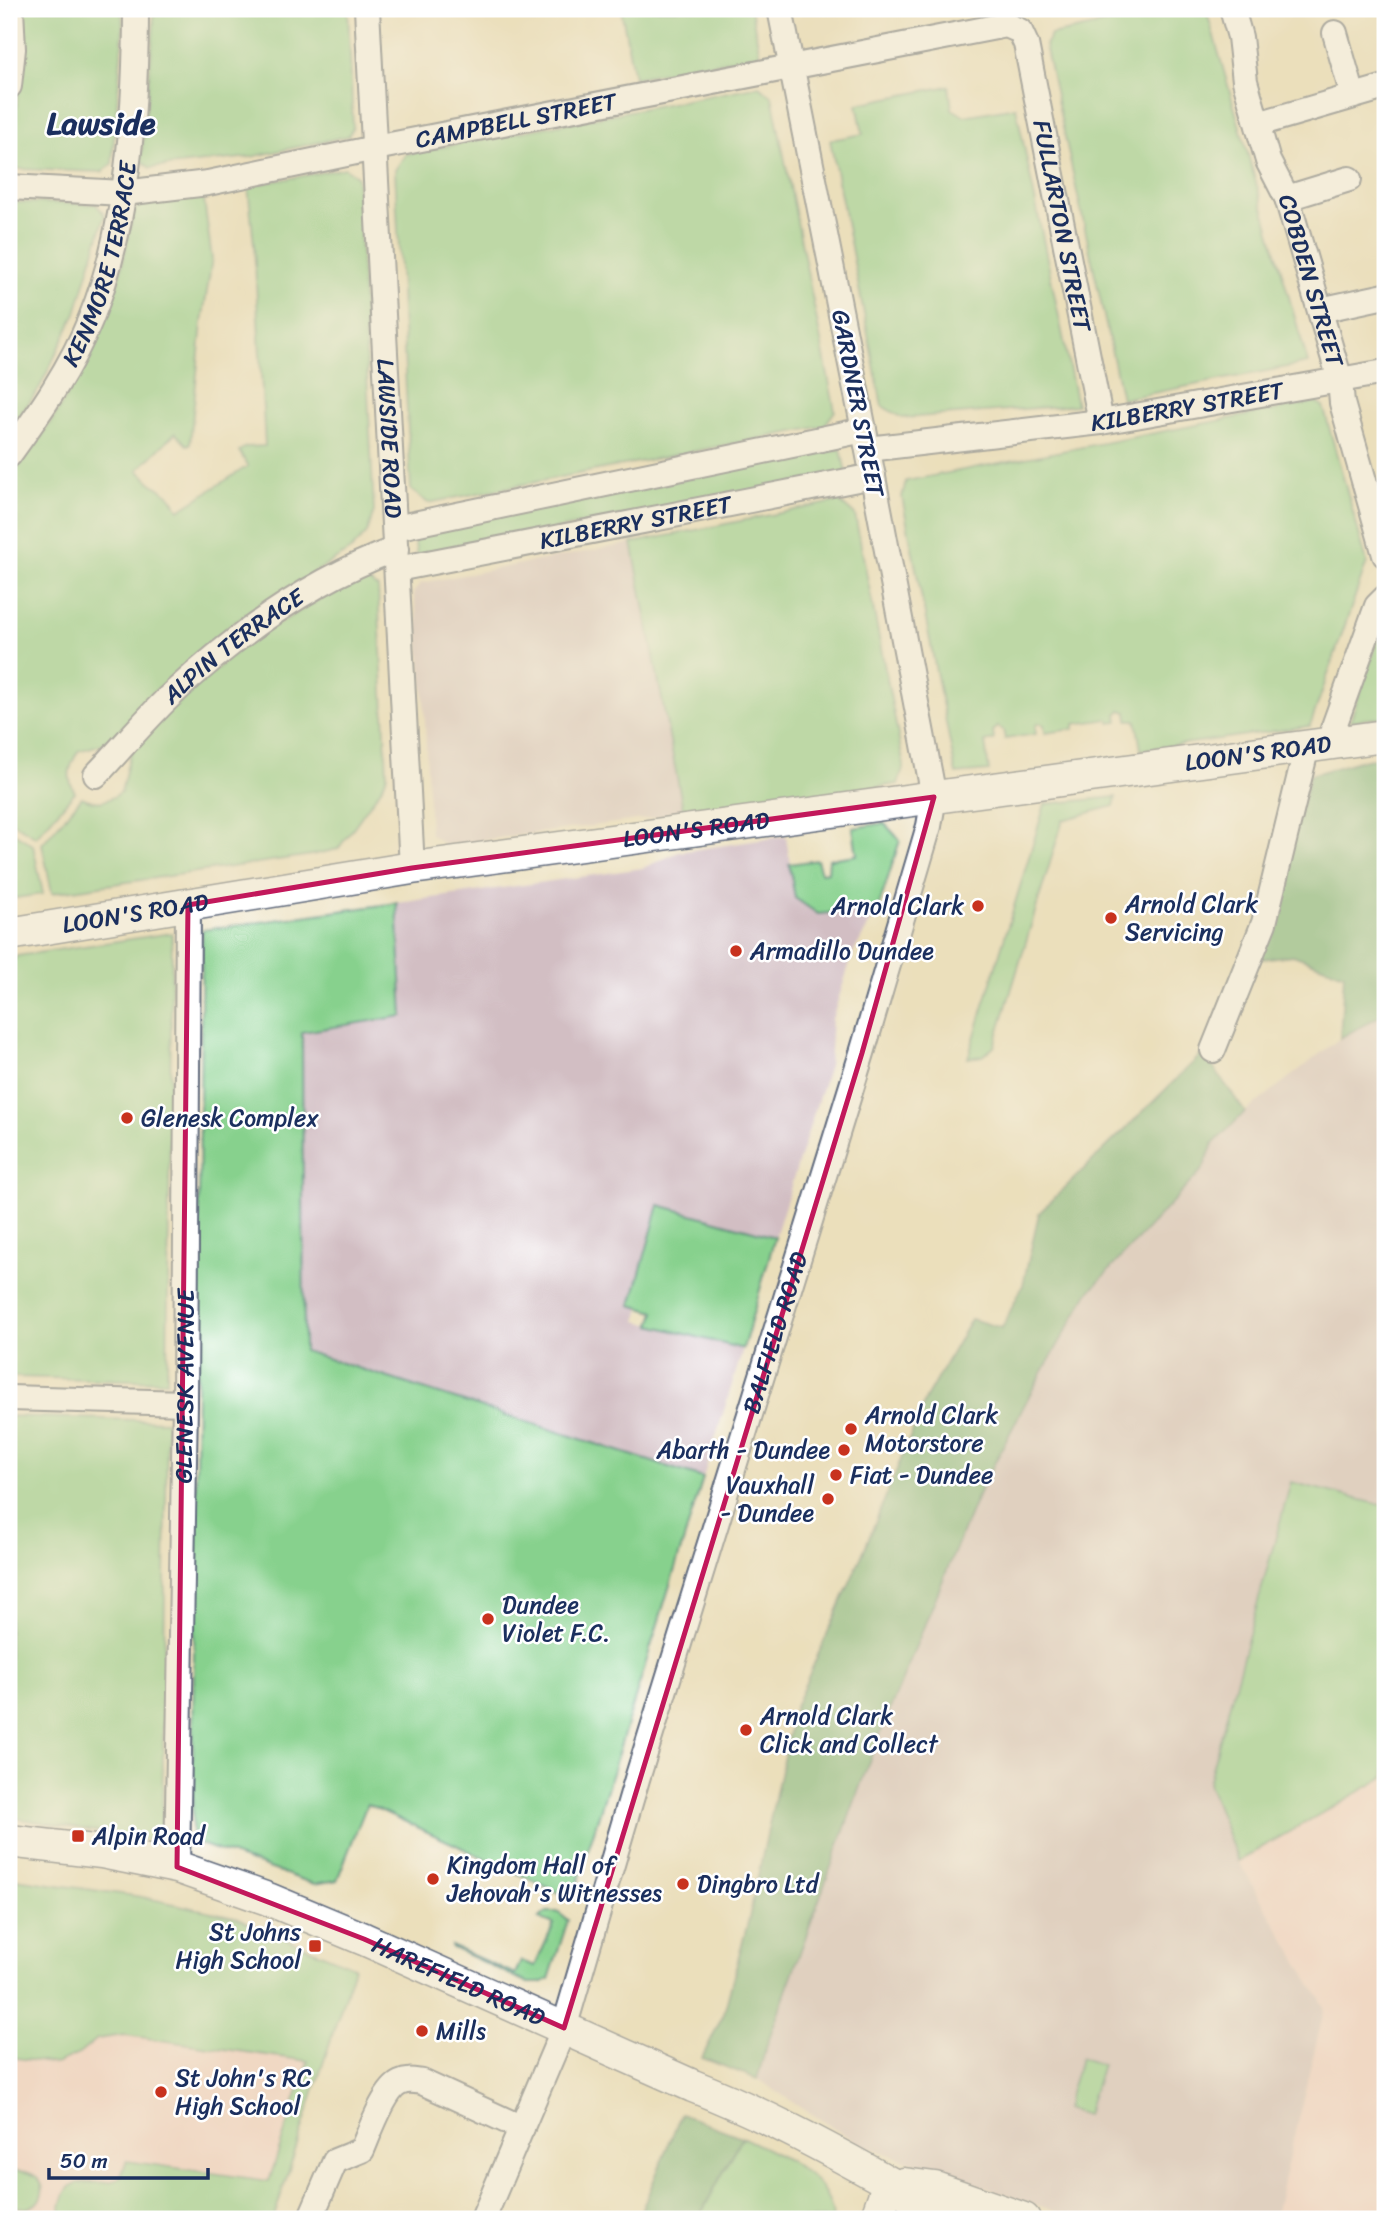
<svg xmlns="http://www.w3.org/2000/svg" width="1394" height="2228" font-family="Sriracha,sans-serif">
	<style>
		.built { fill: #f7d0cd }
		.industrial { fill: #d2bec3 }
		.green { fill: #87d18d; stroke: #518076; stroke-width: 2 }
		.forest { fill: #6db378; stroke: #44716b; stroke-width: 2 }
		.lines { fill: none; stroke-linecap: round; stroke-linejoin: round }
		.minor-casing { stroke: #646d7f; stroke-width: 28 }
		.tertiary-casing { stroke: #646d7f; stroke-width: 35 }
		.minor { stroke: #fff; stroke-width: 24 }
		.tertiary { stroke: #fff; stroke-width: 32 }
		.marked { fill: none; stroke: #c2185b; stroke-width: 5; stroke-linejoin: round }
		.poi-dot { fill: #c8321e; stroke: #fff; stroke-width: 2.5 }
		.labels { text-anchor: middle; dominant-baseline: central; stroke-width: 5; stroke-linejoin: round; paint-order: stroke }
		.street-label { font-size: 24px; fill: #1b2f5e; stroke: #fff }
		.poi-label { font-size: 24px; fill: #1b2f5e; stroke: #fff; text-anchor: start }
		.district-label { font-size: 32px; font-weight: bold; fill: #1b2f5e; stroke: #fff }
	</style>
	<rect width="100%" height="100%" fill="#fff"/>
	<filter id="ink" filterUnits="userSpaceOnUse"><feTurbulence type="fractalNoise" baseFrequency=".0143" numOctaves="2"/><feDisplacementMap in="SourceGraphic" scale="14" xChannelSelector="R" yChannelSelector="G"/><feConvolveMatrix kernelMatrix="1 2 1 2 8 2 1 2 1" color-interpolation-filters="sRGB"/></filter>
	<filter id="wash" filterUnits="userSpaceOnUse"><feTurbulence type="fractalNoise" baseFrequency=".00686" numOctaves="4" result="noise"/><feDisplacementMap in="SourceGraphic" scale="28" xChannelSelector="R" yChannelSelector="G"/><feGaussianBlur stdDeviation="1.57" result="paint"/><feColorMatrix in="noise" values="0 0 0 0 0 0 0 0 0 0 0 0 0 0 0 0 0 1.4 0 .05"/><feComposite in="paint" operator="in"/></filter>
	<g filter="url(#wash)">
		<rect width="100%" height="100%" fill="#ebdfbb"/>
		<!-- built -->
		<g class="built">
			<polygon points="1385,1777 1385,2219 1274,2219 1325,2007 1238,1861"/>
			<polygon points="9,1878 142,1897 235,1917 354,1967 273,2219 9,2219"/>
		</g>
		<!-- industrial -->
		<g class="industrial">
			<polygon points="632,543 684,814 445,845 430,834 424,701 417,616 413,593 421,583"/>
			<polygon points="786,836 795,898 819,914 878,909 853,953 832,1019 829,1065 775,1237 659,1205 631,1306 641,1308 637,1321 743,1349 703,1478 304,1351 302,1032 403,1016 397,903 643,868 679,852"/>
			<polygon points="1385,1013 1385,1506 1291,1483 1208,1783 1238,1861 1325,2007 1274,2219 1078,2219 859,2144 757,2079 767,2044 871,1756 976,1499 1030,1394 1088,1293 1203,1169 1213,1144 1245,1112 1340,1038"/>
		</g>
		<!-- green -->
		<g class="green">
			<polygon points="19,9 122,9 123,31 112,164 102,172 18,169 11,161 22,52"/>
			<polygon points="153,9 348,9 353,128 348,136 251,157 150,168 141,160 154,24"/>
			<polygon points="621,9 751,9 760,55 634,78"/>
			<polygon points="1176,9 1206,9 1308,363 1122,399 1045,45 1051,35"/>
			<polygon points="759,86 772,96 835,411 824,426 428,503 411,490 395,170 406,154"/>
			<polygon points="949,86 952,109 964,116 1016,107 1077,405 903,418 882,406 830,140 863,134 857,104"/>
			<path d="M 345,168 L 357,176 L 374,511 L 367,533 L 352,549 L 232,624 L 154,692 L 110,742 L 78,751 C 70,766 65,776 75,792 L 36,837 L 9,820 L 9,478 C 52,428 86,367 110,306 C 122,276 126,242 134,211 L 142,202 L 196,194 L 204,200 L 212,259 L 202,323 L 190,444 L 187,445 L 175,433 L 138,470 L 150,482 L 169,495 L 179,510 L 248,466 L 239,451 L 246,447 L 265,446 L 254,245 L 248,186 Z"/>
			<polygon points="9,202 96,204 105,215 76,313 39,389 9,430"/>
			<polygon points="1316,402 1323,406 1367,562 1310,726 1141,750 1136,720 1128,720 1127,712 1121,710 1117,714 1118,722 1110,723 1109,719 1074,724 1074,729 1045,733 1044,725 1039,723 1035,726 1036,734 1005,739 1003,730 998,727 993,731 994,740 985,742 989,771 956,774 902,497 906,481"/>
			<polygon points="841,449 846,473 417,556 413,532"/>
			<polygon points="839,501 855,515 904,766 898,784 684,814 632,543"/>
			<path d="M 360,575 L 378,588 L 387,775 L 383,786 L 338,849 L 312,855 L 52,893 L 42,844 L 82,797 C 98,805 107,802 121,792 L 130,754 L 169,711 L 245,644 Z"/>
			<polygon points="1385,638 1385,717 1350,721 1377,642"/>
			<polygon points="1116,797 1114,806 1063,820 994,1047 983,1056 968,1058 1045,804"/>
			<polygon points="884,823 900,840 878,909 818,914 795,898 789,864 817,860 821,873 828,872 829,859 857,855 853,828"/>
			<polygon points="9,830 33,845 43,894 9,899"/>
			<polygon points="397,903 403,1016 302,1032 304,1351 703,1478 573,1899 367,1804 337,1880 314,1884 192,1841 202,930"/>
			<polygon points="172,933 167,1381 9,1377 9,965 17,956"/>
			<polygon points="659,1205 775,1237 743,1349 651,1325 655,1312 631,1305"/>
			<polygon points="9,1416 167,1421 162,1834 153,1841 9,1817"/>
			<polygon points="1291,1482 1385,1506 1385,1777 1238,1861 1208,1783"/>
			<path d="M 9,1878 L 142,1897 L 235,1917 L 354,1967 L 274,2217 L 278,2219 L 59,2219 C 66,2163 84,2192 119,2179 L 127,2161 L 269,2181 L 308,2061 L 125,2035 L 97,2039 L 79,2054 L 56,2064 L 9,2057 Z"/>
			<polygon points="547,1912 557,1912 568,1920 549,1979 541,1983 528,1983 451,1947 451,1946 515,1974 521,1961 535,1966 554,1924 539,1918"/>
			<polygon points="1081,2058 1102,2065 1086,2115 1065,2108"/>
			<path d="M 742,2137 C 777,2155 830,2173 833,2219 L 698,2219 Z"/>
			<path d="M 9,2170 C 18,2171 29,2171 37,2177 C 48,2188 41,2206 26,2208 C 21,2208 14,2206 9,2205 Z"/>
		</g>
		<!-- forest -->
		<g class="forest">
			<polygon points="1385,757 1385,1013 1340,1038 1344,974 1293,955 1260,959 1310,775 1359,761"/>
			<polygon points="1203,1053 1245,1112 1213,1144 1203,1169 1088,1293 1030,1394 976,1499 871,1756 767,2044 757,2079 702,2058 724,2013 749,1918 794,1709 862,1555 926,1398 971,1319 1002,1328 1023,1285 1039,1213"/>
			<polygon points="681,2114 742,2137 698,2219 638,2219"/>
		</g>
	</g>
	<g filter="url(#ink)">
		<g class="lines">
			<!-- minor casing -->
			<g class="minor-casing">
				<g id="minor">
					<path id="s1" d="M 367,9 L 412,868"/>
					<path id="s2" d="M 1232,9 L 1240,37 L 1245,81 L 1268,161 L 1287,198 L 1340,380 L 1342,403 L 1385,555"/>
					<polyline points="1335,33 1353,96"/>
					<polyline points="9,86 13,49 11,9"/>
					<polyline points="1258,124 1385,87"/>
					<path id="s3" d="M 9,187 L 124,193 L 208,183 L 375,148 L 1006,25 L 1020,31 L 1026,44 L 1101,422"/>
					<polyline points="1287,198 1349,179"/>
					<polyline points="1320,310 1385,296"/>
					<path id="s4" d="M 868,449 L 1101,422 L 1385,372"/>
					<path id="s5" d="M 9,455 C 40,412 71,368 91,318 C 128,227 136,107 136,9"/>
					<polyline points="395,528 864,430"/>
					<path id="s6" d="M 397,569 L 873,476"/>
					<polyline points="1335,742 1333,729 1377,606 1385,598"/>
					<path id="s7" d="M 96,775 C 120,750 143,722 169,697 C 234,636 311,580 396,549"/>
					<polyline points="1213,1050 1264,923 1307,746"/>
					<polyline points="9,1398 185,1403"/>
					<path id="s8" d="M 177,1867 L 185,1403 L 188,905"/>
					<path d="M 310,2219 L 335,2161 L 362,2150 C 369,2134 384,2090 400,2083 C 408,2079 414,2081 422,2082 L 522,2128"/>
					<path id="s9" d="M 483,2219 L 564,2028 L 637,1779 L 862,1053 L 929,826 L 934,797 L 864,430 L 780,9"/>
				</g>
			</g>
			<!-- tertiary casing -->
			<g class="tertiary-casing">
				<g id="tertiary">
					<path id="s10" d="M 9,934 L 412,868 L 1385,736"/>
					<path id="s11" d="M 9,1841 L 102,1852 L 177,1867 L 268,1899 L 364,1939 L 693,2086 C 760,2112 825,2147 888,2182 C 910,2194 930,2210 954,2219"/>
					<polyline points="904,2184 935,2188 1024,2219"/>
					<polyline points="876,2219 889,2183"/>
				</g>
			</g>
			<!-- minor -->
			<use href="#minor" class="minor"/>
			<!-- tertiary -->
			<use href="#tertiary" class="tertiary"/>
		</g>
	</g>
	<!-- marked area -->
	<path d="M0 0H1394V2228H0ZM 934,797 L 862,1053 L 564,2028 L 364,1939 L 177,1867 L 188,905 L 412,868 Z" fill="#ebdfbb" fill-opacity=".55" fill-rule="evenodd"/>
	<path class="marked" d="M 934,797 L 862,1053 L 564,2028 L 364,1939 L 177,1867 L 188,905 L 412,868 Z"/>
	<!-- markers -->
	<g class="poi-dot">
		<circle cx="978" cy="906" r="7"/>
		<circle cx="1111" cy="918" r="7"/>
		<circle cx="736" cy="951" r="7"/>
		<circle cx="127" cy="1118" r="7"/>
		<circle cx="851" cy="1429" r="7"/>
		<circle cx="844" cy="1450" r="7"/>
		<circle cx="836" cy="1475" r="7"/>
		<circle cx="828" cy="1499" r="7"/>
		<circle cx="488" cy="1619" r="7"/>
		<circle cx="746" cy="1730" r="7"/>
		<rect x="71" y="1829" width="14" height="14" rx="3.5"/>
		<circle cx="433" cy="1879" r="7"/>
		<circle cx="683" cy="1884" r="7"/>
		<rect x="308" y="1939" width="14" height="14" rx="3.5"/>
		<circle cx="422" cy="2031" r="7"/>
		<circle cx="161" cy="2092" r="7"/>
	</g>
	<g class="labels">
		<!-- street labels -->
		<g class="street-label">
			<text stroke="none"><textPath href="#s3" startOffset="514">CAMPBELL STREET</textPath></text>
			<text stroke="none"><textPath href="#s3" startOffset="1228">FULLARTON STREET</textPath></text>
			<text stroke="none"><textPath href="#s5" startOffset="215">KENMORE TERRACE</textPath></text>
			<text stroke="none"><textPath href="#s2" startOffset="284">COBDEN STREET</textPath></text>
			<text transform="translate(858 403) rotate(79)">GARDNER STREET</text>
			<text stroke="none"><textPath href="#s4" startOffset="322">KILBERRY STREET</textPath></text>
			<text stroke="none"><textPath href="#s1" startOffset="430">LAWSIDE ROAD</textPath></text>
			<text stroke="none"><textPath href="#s6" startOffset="243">KILBERRY STREET</textPath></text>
			<text stroke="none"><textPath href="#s7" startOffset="189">ALPIN TERRACE</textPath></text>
			<text stroke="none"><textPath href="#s10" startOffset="1262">LOON'S ROAD</textPath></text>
			<text stroke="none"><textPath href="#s10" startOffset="695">LOON'S ROAD</textPath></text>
			<text stroke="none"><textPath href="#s10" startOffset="128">LOON'S ROAD</textPath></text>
			<text stroke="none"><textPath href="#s9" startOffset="934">BALFIELD ROAD</textPath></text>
			<text stroke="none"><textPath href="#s8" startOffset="481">GLENESK AVENUE</textPath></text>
			<text stroke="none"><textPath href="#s11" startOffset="474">HAREFIELD ROAD</textPath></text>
		</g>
		<!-- poi labels -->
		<g class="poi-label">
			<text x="1125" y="904">Arnold Clark<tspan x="1125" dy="28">Servicing</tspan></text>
			<text x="964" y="906" text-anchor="end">Arnold Clark</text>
			<text x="750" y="951">Armadillo Dundee</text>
			<text x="141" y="1118">Glenesk Complex</text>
			<text x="865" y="1415">Arnold Clark<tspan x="865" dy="28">Motorstore</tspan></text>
			<text x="830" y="1450" text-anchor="end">Abarth - Dundee</text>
			<text x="850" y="1475">Fiat - Dundee</text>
			<text x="814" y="1485" text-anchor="end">Vauxhall<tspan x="814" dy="28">- Dundee</tspan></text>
			<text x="502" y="1605">Dundee<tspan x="502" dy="28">Violet F.C.</tspan></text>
			<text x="760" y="1716">Arnold Clark<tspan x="760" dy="28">Click and Collect</tspan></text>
			<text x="92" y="1836">Alpin Road</text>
			<text x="447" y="1865">Kingdom Hall of<tspan x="447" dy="28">Jehovah's Witnesses</tspan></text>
			<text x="697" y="1884">Dingbro Ltd</text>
			<text x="301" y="1932" text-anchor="end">St Johns<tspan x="301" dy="28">High School</tspan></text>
			<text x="436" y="2031">Mills</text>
			<text x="175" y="2078">St John's RC<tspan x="175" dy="28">High School</tspan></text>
		</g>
		<!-- district labels -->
		<g class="district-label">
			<text x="101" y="123">Lawside</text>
		</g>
	</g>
	<!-- margin -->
	<rect width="1394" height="2228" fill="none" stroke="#fff" stroke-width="35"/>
	<!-- scale -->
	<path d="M49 2168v10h159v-10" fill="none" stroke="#1b2f5e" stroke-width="3.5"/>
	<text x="60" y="2168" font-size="21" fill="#1b2f5e" stroke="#ffffff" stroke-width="5" paint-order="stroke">50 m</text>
</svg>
